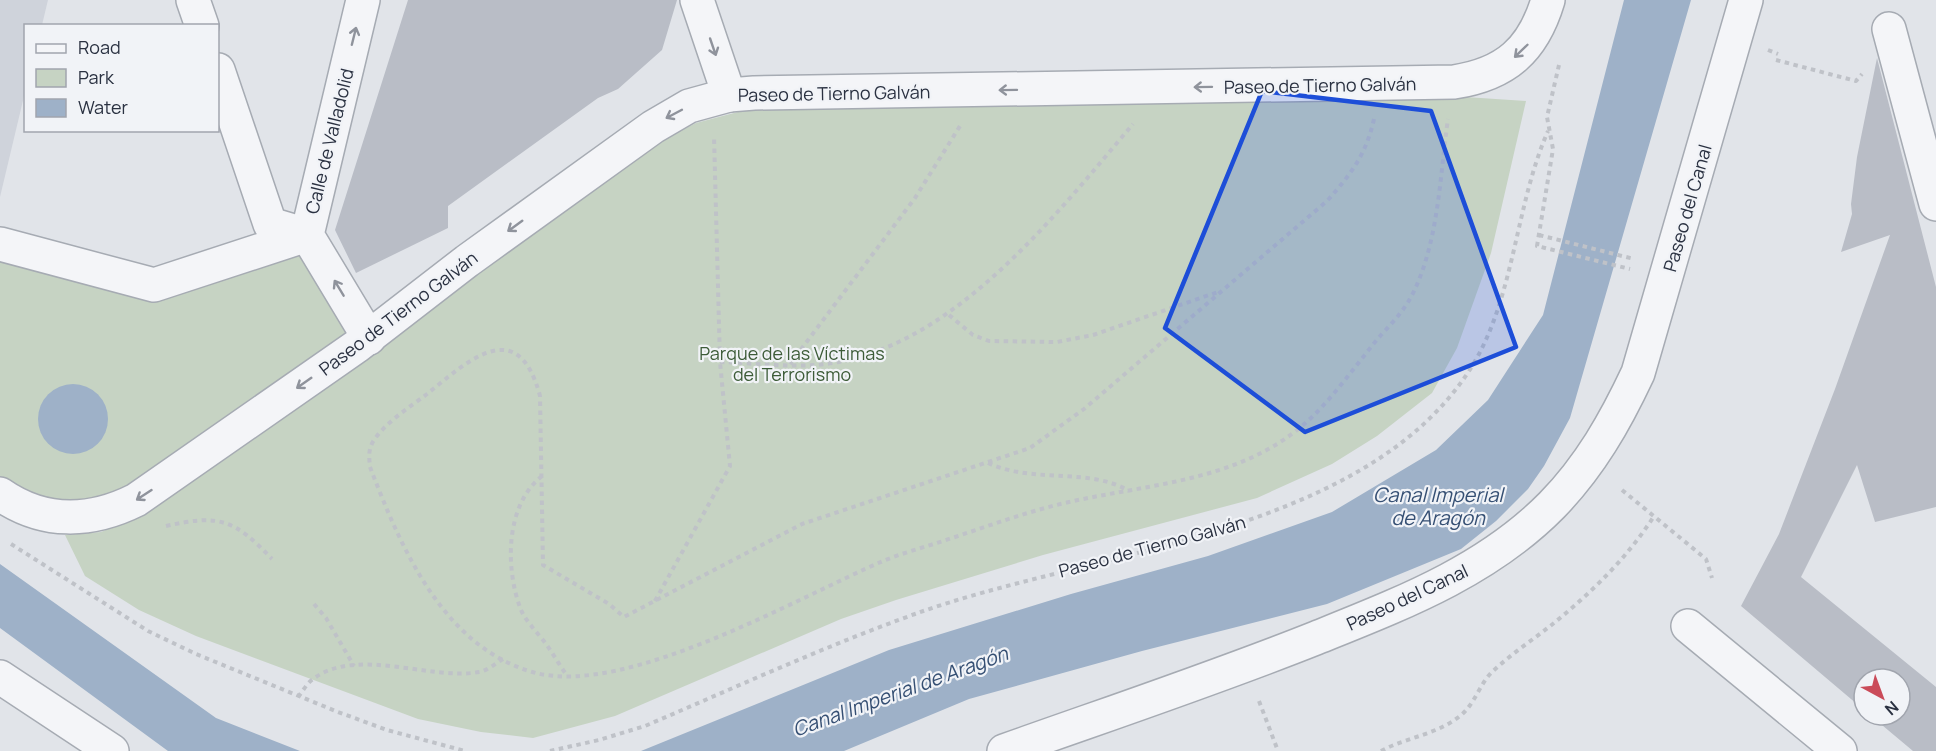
<svg xmlns="http://www.w3.org/2000/svg" width="1936" height="751" font-family="Manrope,sans-serif">
	<style>
		.built { fill: #cfd3db }
		.green { fill: #c6d3c3 }
		.water { fill: #9eb1c8 }
		.building { fill: #b9bdc6 }
		.lines { fill: none; stroke-linecap: round; stroke-linejoin: round }
		.minor-casing { stroke: #a6abb3; stroke-width: 36 }
		.path { stroke: #bfc2c8; stroke-width: 4; stroke-dasharray: 4.5 4.5; stroke-linecap: butt }
		.minor { stroke: #f4f5f8; stroke-width: 33 }
		.oneway { stroke: #8f939c }
		.marked { fill: #1d4ed8; fill-opacity: 0.2; stroke: #1d4ed8; stroke-width: 4.5; stroke-linejoin: round }
		.labels { text-anchor: middle; dominant-baseline: central; stroke-width: 4.5; stroke-linejoin: round; paint-order: stroke }
		.street-label { font-size: 18px; fill: #2a3141; stroke: #f1f3f7 }
		.park-label { font-size: 18px; fill: #3d5c38; stroke: #f1f3f7 }
		.water-label { font-size: 20px; font-style: italic; fill: #354f73; stroke: #f1f3f7 }
	</style>
	<rect width="100%" height="100%" fill="#e1e4e9"/>
	<!-- built -->
	<polygon class="built" points="0,0 48,0 42,25 26,26 25,92 0,197"/>
	<!-- green -->
	<g class="green">
		<polygon points="1450,96 1526,101 1491,253 1457,348 1432,393 1377,436 1332,464 1257,498 1043,555 896,600 841,619 615,716 533,738 481,732 418,719 196,636 139,610 85,576 65,535 101,532 133,518 651,146 696,123 757,107"/>
		<polygon points="300,246 357,346 95,516 0,494 0,261 156,293"/>
	</g>
	<!-- water -->
	<g class="water">
		<polygon points="1624,0 1691,0 1570,418 1544,466 1528,489 1496,521 1461,549 1327,604 1142,651 969,699 844,751 641,751 889,650 1071,594 1208,556 1332,512 1436,450 1488,400 1543,315"/>
		<circle cx="73" cy="419" r="35"/>
		<polygon points="0,564 216,718 300,751 168,751 0,628"/>
	</g>
	<!-- building -->
	<g class="building">
		<polygon points="408,0 677,0 662,50 618,89 598,98 448,206 448,228 356,273 335,230"/>
		<polygon points="1877,58 1936,287 1936,507 1875,522 1857,465 1801,577 1936,687 1936,751 1913,751 1870,715 1900,715 1900,679 1864,679 1864,710 1741,606 1779,534 1835,389 1890,235 1841,252 1852,214 1851,204 1857,157"/>
	</g>
	<g class="lines">
		<!-- minor casing -->
		<g class="minor-casing">
			<g id="minor">
				<polyline points="193,0 202,26"/>
				<polyline points="363,0 307,235 369,338"/>
				<polyline points="697,0 729,95"/>
				<polyline points="1889,29 1936,204"/>
				<polyline points="218,70 270,224 307,235"/>
				<polyline points="0,244 154,285 307,235"/>
				<path d="M 0,494 C 43,524 90,523 136,500 L 357,346 L 467,261 L 653,127 L 689,106 L 729,95 L 754,93 L 1454,82 C 1506,74 1533,50 1548,0"/>
				<polyline points="1688,626 1840,751"/>
				<polyline points="0,677 112,751"/>
				<path d="M 1004,751 C 1108,714 1213,679 1316,638 C 1400,604 1486,572 1552,505 C 1590,466 1615,422 1638,373 L 1746,0"/>
			</g>
		</g>
		<!-- path -->
		<g class="path">
			<polyline points="1768,50 1778,54"/>
			<polyline points="1776,60 1856,81 1862,74"/>
			<polyline points="1559,65 1547,117 1553,149 1537,246 1630,269"/>
			<path d="M 1374,119 C 1366,155 1351,174 1327,201 L 1084,409 L 1030,448 L 802,524 L 624,617 L 609,604 L 543,565 L 540,396 C 518,313 468,361 427,394 C 410,407 386,422 374,440 C 368,449 369,457 370,467 C 401,548 444,649 536,673 C 628,696 797,598 883,561 C 905,552 929,546 952,538 C 991,525 1029,511 1069,502 C 1154,483 1244,481 1311,418 C 1337,393 1358,362 1381,335 C 1395,320 1407,307 1415,289 C 1439,237 1440,174 1448,119"/>
			<polyline points="1539,235 1634,259"/>
			<polyline points="949,315 973,335 989,341 1057,342 1093,335 1218,292"/>
			<path d="M 720,362 C 751,363 784,367 815,365 C 947,356 1054,217 1133,124"/>
			<polyline points="790,364 915,198 960,126"/>
			<path d="M 988,463 C 1034,484 1089,467 1129,491"/>
			<path d="M 542,476 C 505,505 505,569 521,610 C 526,621 535,630 543,640 C 551,650 558,663 566,674"/>
			<polyline points="1622,490 1706,559 1712,578"/>
			<path d="M 166,526 C 219,514 234,519 272,559"/>
			<polyline points="11,544 148,631 196,654 338,712 387,730 465,751"/>
			<polyline points="655,601 730,466 720,362 714,136"/>
			<polyline points="314,604 326,618 354,666"/>
			<path d="M 298,697 C 303,691 307,683 313,679 C 357,646 431,681 479,672 C 487,671 496,663 503,659"/>
			<polyline points="1259,701 1278,751"/>
			<path d="M 550,751 L 599,740 L 645,726 C 734,688 823,647 915,614 C 1085,552 1358,536 1467,374 C 1515,303 1514,208 1548,131"/>
			<path d="M 1381,751 C 1407,737 1436,735 1460,716 C 1475,704 1479,685 1492,672 C 1511,654 1534,639 1554,623 C 1592,592 1628,557 1654,516"/>
		</g>
		<!-- minor -->
		<use href="#minor" class="minor"/>
	</g>
	<!-- one-way arrows -->
	<defs><path id="oneway-shaft" d="M-6 0H5M1.5-3L5.5 0L1.5 3" fill="none" stroke-width="1.6" stroke-linecap="round" stroke-linejoin="round" transform="scale(1.5)"/></defs>
	<g class="oneway">
		<use href="#oneway-shaft" transform="translate(354 36) rotate(-76)"/>
		<use href="#oneway-shaft" transform="translate(713 47) rotate(71)"/>
		<use href="#oneway-shaft" transform="translate(1521 51) rotate(136)"/>
		<use href="#oneway-shaft" transform="translate(1203 87) rotate(179)"/>
		<use href="#oneway-shaft" transform="translate(1008 90) rotate(179)"/>
		<use href="#oneway-shaft" transform="translate(674 114) rotate(152)"/>
		<use href="#oneway-shaft" transform="translate(515 226) rotate(144)"/>
		<use href="#oneway-shaft" transform="translate(339 288) rotate(-121)"/>
		<use href="#oneway-shaft" transform="translate(304 383) rotate(145)"/>
		<use href="#oneway-shaft" transform="translate(144 495) rotate(147)"/>
	</g>
	<!-- marked area -->
	<path class="marked" d="M 1262,91 L 1431,111 L 1516,347 L 1305,432 L 1165,328 Z"/>
	<g class="labels">
		<!-- street labels -->
		<g class="street-label">
			<text transform="translate(1320 85) rotate(-1)">Paseo de Tierno Galván</text>
			<text transform="translate(834 93) rotate(-1)">Paseo de Tierno Galván</text>
			<text transform="translate(329 141) rotate(-76)">Calle de Valladolid</text>
			<text transform="translate(1687 208) rotate(-74)">Paseo del Canal</text>
			<text transform="translate(398 313) rotate(-37)">Paseo de Tierno Galván</text>
			<text transform="translate(1152 546) rotate(-15)">Paseo de Tierno Galván</text>
			<text transform="translate(1407 597) rotate(-25)">Paseo del Canal</text>
		</g>
		<!-- park labels -->
		<g class="park-label">
			<text x="792" y="353">Parque de las Víctimas<tspan x="792" dy="21">del Terrorismo</tspan></text>
		</g>
		<!-- water labels -->
		<g class="water-label">
			<text x="1438" y="494">Canal Imperial<tspan x="1438" dy="23">de Aragón</tspan></text>
			<text transform="translate(900 691) rotate(-20)">Canal Imperial de Aragón</text>
		</g>
	</g>
	<!-- legend -->
	<rect x="24" y="24" width="195" height="108" fill="#f1f3f7" stroke="#a1a5ae" stroke-width="1.5"/>
	<rect x="36" y="44" width="30" height="9" fill="#f4f5f8" stroke="#a1a5ae" stroke-width="1.5"/>
	<text x="78" y="54" font-size="18" fill="#2a3141">Road</text>
	<rect x="36" y="69" width="30" height="18" fill="#c6d3c3" stroke="#a1a5ae" stroke-width="1.5"/>
	<text x="78" y="84" font-size="18" fill="#2a3141">Park</text>
	<rect x="36" y="99" width="30" height="18" fill="#9eb1c8" stroke="#a1a5ae" stroke-width="1.5"/>
	<text x="78" y="114" font-size="18" fill="#2a3141">Water</text>
	<!-- north arrow -->
	<g transform="translate(1882 697) rotate(139)"><circle r="28" fill="#f1f3f7" stroke="#a1a5ae" stroke-width="1.5"/>
	<path d="M0-4.5L10 22L0 15L-10 22Z" fill="#ca4b59"/>
	<text y="-9" font-size="16" font-weight="bold" text-anchor="middle" fill="#2a3141">N</text>
	</g>
</svg>
